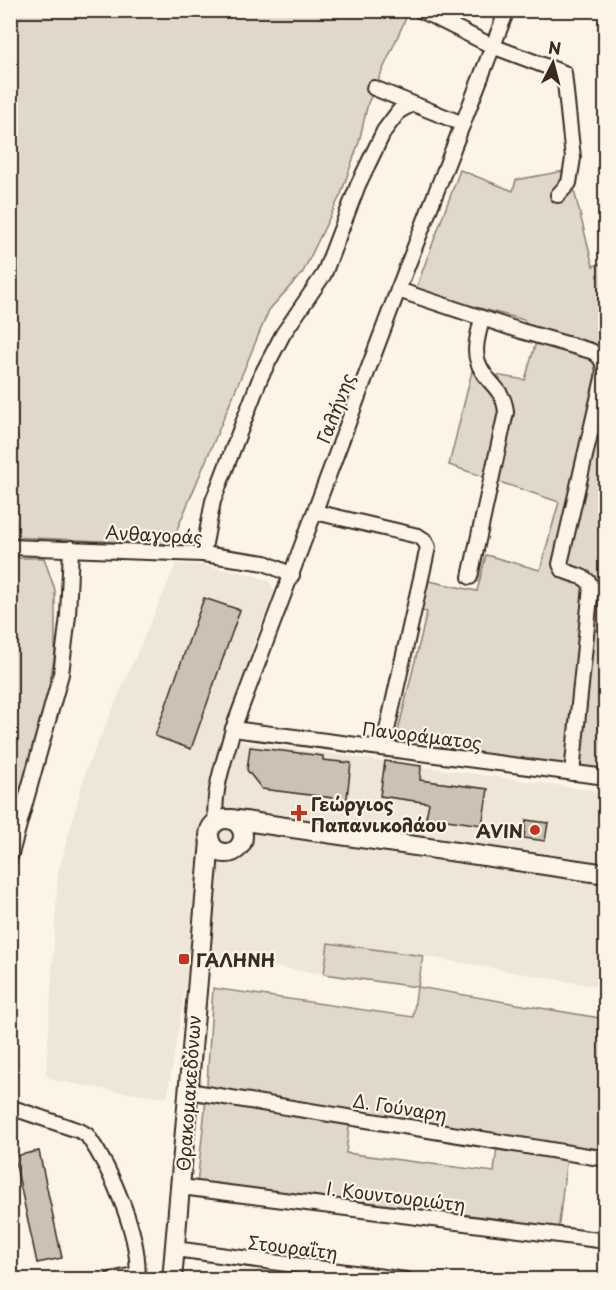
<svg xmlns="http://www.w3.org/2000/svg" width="616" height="1290" font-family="'Playpen Sans',sans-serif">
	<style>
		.built { fill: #eee6d6 }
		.grass { fill: #e0d8c8; stroke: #8e8173; stroke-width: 1.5; fill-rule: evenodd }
		.building { fill: #ccc2b3; stroke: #3b2a1e; stroke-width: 1.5 }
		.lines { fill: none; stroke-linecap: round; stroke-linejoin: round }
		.street-casing { stroke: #3b2a1e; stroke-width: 18 }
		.secondary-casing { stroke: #3b2a1e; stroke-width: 22 }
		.street { stroke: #fcf5e5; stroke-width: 14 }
		.secondary { stroke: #fcf5e5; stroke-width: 18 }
		.poi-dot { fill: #c8321e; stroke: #fcf5e5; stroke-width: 2 }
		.labels { text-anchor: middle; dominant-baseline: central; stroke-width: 4.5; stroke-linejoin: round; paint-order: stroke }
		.street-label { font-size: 18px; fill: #3b2a1e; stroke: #fcf5e5 }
		.poi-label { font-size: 18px; font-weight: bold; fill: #3b2a1e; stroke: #fcf5e5; text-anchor: start }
	</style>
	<rect width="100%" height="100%" fill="#fcf5e5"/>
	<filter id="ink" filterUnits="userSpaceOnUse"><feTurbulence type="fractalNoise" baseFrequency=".0167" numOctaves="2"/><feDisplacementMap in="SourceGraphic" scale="12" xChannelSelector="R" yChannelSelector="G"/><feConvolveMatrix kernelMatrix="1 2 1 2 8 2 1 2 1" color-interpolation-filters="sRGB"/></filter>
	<g filter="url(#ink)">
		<!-- built -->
		<polygon class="built" points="176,564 199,565 250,574 269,581 275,592 256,637 223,739 605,792 605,988 423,956 328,943 324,974 218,959 191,952 167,1098 114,1091 53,1080 46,1075 58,873 86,770"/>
		<!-- grass -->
		<g class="grass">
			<polygon points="11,11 409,11 368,103 359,142 341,194 303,272 269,310 171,544 11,537"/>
			<polygon points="460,170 513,191 516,180 569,170 593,266 605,263 605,775 395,743 427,612 412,609 419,579 477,591 486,555 540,570 559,502 449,465 472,371 525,380 536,342 524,320 415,291"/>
			<polygon points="11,558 44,558 55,590 55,652 46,707 11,826"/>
			<path d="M 328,943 L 423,956 L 418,987 L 605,1019 L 605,1149 L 568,1146 L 558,1233 L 197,1185 L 206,1099 L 213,988 L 413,1017 L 417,987 L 324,974 ZM 350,1119 L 498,1138 L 494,1172 L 346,1153 Z"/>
		</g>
		<!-- building -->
		<g class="building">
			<polygon points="204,598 240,610 191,749 155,736"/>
			<polygon points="250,747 323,756 323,760 351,763 346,806 332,803 333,798 262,789 247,770"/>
			<polygon points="385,761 421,766 420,780 488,789 482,825 426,817 429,803 380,796"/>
			<polygon points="526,820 548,823 545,841 524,838"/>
			<polygon points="39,1151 62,1258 37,1263 14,1156"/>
		</g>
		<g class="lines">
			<!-- street casing -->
			<g class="street-casing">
				<g id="street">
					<polyline points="420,10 492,46 564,73 573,158 569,183 558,195"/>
					<polyline points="374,88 463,124"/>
					<path d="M 398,290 L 521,331 L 591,351 C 603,357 605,365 603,378 L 560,564 L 563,570 C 574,576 588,575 591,587 L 572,773"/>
					<polyline points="315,512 418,536 424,540 428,547 383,748"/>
					<polyline points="10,547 203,554 265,563 292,575"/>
					<polyline points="203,554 213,501 261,376 283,334 324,274 358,185 384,131 399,111 412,104"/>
					<path d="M 470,577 L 506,412 C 504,387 484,382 478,362 C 473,349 479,332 482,319"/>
					<polyline points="233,729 606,777"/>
					<path d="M 216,822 C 212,790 225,760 233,729 L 398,290 L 507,10"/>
					<polyline points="10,857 61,674 68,616 71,548"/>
					<polyline points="188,1091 606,1159"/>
					<path d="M 10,1107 L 80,1131 L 87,1135 C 111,1169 142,1238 137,1280"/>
					<polyline points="181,1187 606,1241"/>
					<polyline points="175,1249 406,1280"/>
					<polyline points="111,1280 138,1274"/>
				</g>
			</g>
			<!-- secondary casing -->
			<g class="secondary-casing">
				<g id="secondary">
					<circle cx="226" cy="836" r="17"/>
					<polyline points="231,819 606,874"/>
					<polyline points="172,1280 210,841"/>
				</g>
			</g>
			<!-- street -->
			<use href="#street" class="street"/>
			<!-- secondary -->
			<use href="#secondary" class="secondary"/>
		</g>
	</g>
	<!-- markers -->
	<g class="poi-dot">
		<path d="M296 804h6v6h6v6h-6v6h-6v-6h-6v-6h6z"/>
		<circle cx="535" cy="830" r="6"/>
		<rect x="178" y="953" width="12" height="12" rx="3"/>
	</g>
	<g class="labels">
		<!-- street labels -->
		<g class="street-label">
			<text transform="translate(335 408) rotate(-69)">Γαλήνης</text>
			<text transform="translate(154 534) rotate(3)">Ανθαγοράς</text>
			<text transform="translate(422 735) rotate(7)">Πανοράματος</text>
			<text transform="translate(188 1093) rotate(-86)">Θρακομακεδόνων</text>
			<text transform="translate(400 1107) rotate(9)">Δ. Γούναρη</text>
			<text transform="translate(396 1196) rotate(7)">Ι. Κουντουριώτη</text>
			<text transform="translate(293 1247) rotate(7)">Στουραΐτη</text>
		</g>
		<!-- poi labels -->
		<g class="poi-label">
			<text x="311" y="803">Γεώργιος<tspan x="311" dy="21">Παπανικολάου</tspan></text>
			<text x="523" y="830" text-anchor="end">AVIN</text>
			<text x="196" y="959">ΓΑΛΗΝΗ</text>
		</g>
	</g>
	<!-- margin -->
	<rect width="616" height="1290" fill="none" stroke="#fcf5e5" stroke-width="36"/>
	<rect x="18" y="18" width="580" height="1254" fill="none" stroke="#3b2a1e" stroke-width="2" filter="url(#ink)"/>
	<!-- north arrow -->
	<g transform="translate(553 63) rotate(6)" stroke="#fcf5e5" stroke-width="4.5" paint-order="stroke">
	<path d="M0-4.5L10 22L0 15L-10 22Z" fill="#3b2a1e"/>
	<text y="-9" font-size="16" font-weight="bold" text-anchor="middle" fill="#3b2a1e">N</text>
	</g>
</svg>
